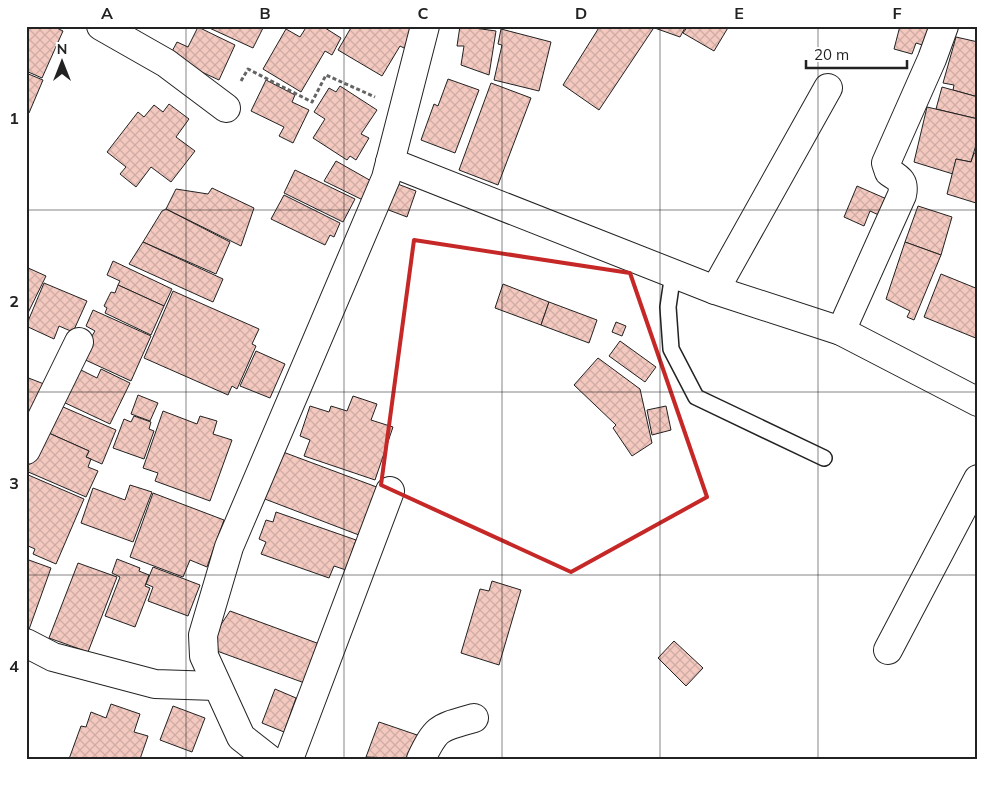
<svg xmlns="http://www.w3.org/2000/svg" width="1004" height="785" font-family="Mulish,sans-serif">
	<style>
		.building { fill: url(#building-cross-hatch); stroke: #222 }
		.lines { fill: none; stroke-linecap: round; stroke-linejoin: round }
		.lane-casing { stroke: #222; stroke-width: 18 }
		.street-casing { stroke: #222; stroke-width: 30 }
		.path { stroke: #646464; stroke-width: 3; stroke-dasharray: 4 2.5; stroke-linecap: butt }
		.lane { stroke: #fff; stroke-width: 15 }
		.street { stroke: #fff; stroke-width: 28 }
		.marked { fill: none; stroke: #c62828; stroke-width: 4; stroke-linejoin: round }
		.grid { fill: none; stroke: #222; stroke-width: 1; stroke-opacity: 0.55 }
		.neatline { fill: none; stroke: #222; stroke-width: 2 }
		.grid-label { font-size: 16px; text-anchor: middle; font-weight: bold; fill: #222 }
	</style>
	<defs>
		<pattern id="building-cross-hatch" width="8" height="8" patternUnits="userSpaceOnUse" patternTransform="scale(1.25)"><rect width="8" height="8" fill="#f3c9c0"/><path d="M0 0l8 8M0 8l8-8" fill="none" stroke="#d0aca5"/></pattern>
	</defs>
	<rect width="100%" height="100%" fill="#fff"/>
	<!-- building -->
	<g class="building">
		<polygon points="26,26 53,26 63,31 42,78 26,71"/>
		<polygon points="205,26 264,26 253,48"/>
		<polygon points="307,26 322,26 341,38 332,55 325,51 301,92 263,69 286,29 300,37"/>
		<polygon points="352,26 413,26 406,49 400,46 382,76 338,50"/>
		<polygon points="460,26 496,31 489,75 461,65 464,46 457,46"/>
		<polygon points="600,26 649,26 653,29 599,110 563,85"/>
		<polygon points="649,26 686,26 680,37"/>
		<polygon points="688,26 729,26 714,51 683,33"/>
		<polygon points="900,26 935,26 929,47 916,43 912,54 894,49"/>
		<polygon points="198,27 235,45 219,80 169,57 177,42 188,47"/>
		<polygon points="501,29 551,42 539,91 494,80 502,45 498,44"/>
		<polygon points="956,37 978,42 978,97 953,90 954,85 943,83"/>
		<polygon points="26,73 43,80 29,113 26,112"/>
		<polygon points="448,79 479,90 455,153 421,140 434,104 438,106"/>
		<polygon points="266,80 295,95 292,102 309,110 293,143 279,136 284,127 251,111"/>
		<polygon points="491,83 531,98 498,185 459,170"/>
		<polygon points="340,86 377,110 361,134 369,138 356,160 350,156 347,160 313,138 325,119 314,112 329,88 336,92"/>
		<polygon points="942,87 978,97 978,119 936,109"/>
		<polygon points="169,104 189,119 176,137 195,151 171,182 151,167 136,187 120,174 126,167 107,152 138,112 144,117 154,105 163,112"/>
		<polygon points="927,107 978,119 978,138 971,162 956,159 953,174 914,162"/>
		<polygon points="974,153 978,154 976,203 947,194 956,159 971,162"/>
		<polygon points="336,161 380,186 371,204 324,181"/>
		<polygon points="295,170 355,199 343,222 284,193"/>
		<polygon points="395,183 416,191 407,217 386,209"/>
		<polygon points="857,186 889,200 883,217 870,211 864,226 844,217"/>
		<polygon points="212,188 254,208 241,246 166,209 176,189 208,194"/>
		<polygon points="284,195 340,223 334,237 330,235 325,245 271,219"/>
		<polygon points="918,206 952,217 941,255 905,242"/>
		<polygon points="166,209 230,242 216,274 143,242 162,211"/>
		<polygon points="143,242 223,279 213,302 129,264"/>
		<polygon points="905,242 941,255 914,320 907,317 910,311 886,299"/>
		<polygon points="113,261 172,289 164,306 118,285 120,281 107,275"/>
		<polygon points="26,267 46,276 26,317"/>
		<polygon points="941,274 978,289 978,339 924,317"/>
		<polygon points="44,283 87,301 73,332 59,326 54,339 26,326"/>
		<polygon points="503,284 549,302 541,325 495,308"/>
		<polygon points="118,285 164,306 151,335 105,313 107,308 104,306 111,292 115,293"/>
		<polygon points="173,291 259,329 252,344 256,346 237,389 232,386 228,395 144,358"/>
		<polygon points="549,302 597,320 589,343 541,325"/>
		<polygon points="93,310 151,336 131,381 79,357 95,331 86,326"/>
		<polygon points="616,322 626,326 622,336 612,332"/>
		<polygon points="620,341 656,367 645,382 609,356"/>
		<polygon points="256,351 285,364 270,398 240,386"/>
		<polygon points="598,358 640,389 652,443 632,456 613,428 616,425 574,385"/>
		<polygon points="77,368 97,378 101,369 130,383 110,424 61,401"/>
		<polygon points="26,377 44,384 26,418"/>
		<polygon points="138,395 158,403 150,421 131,414"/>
		<polygon points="353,396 377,404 371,420 393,427 375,480 304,456 310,440 300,436 310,406 329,412 331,406 347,411"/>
		<polygon points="54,403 116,430 102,464 86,457 89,451 42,430"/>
		<polygon points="666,406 671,430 652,435 647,410"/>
		<polygon points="163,411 197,424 200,416 217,421 213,434 232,440 210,501 155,481 158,473 143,468"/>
		<polygon points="134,416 151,422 149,429 154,431 144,459 113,448 124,419 131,422"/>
		<polygon points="42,430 89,451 86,457 91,459 88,467 98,471 86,497 26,471"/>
		<polygon points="275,449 382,489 364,537 257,496"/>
		<polygon points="26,474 84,499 56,564 33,554 35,549 26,545"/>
		<polygon points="130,485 152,492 133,542 81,523 93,488 125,500"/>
		<polygon points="153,493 224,520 207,567 190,560 183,577 130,557"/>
		<polygon points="276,512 356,540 346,570 334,566 329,578 261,554 266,542 259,539 266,520 273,522"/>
		<polygon points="26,559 51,568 27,635 26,635"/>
		<polygon points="117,559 140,568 139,571 149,575 145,586 150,588 135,627 105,616 120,577 112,573"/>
		<polygon points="78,563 117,577 88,652 49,638"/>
		<polygon points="153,567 200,585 188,616 148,601 153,587 146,584"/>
		<polygon points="492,581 521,590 499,665 461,653 480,589 489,591"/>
		<polygon points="230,611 325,646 310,685 206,647"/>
		<polygon points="674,641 703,668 686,686 658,658"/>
		<polygon points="275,689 296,698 284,732 262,723"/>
		<polygon points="111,704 140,714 134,732 148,736 140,759 69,759 81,726 86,727 91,712 106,718"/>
		<polygon points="173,706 205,718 192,752 160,740"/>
		<polygon points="379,722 423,737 416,759 366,757"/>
	</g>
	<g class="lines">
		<!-- lane casing -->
		<g class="lane-casing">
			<polyline id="lane" points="673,273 668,307 671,349 696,397 824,458"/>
		</g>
		<!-- street casing -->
		<g class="street-casing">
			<g id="street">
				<polyline points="101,26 166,63 226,108"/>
				<polyline points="390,162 715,290 841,331 978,402"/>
				<polyline points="715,290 828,88"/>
				<path d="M 841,331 L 902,195 C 905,182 900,179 889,172 L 886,163 L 932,59 L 944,26"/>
				<polyline points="26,450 79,342"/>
				<polyline points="26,643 53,657 155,684 216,686"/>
				<polyline points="888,650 978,479"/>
				<polyline points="269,759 241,737 204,656 203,635 229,547 386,178 425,26"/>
				<polyline points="289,759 390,491"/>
				<path d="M 421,759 C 437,726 439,728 474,718"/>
			</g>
		</g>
		<!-- path -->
		<polyline class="path" points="241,81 248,69 312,102 326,75 375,97"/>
		<!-- lane -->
		<use href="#lane" class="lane"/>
		<!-- street -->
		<use href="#street" class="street"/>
	</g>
	<!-- marked area -->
	<path class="marked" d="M 414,240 L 630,273 L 707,497 L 571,572 L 381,485 Z"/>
	<!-- grid -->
	<path class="grid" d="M 186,26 L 186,759M 344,26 L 344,759M 502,26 L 502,759M 660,26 L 660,759M 818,26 L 818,759M 26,210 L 978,210M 26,392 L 978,392M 26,575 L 978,575"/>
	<!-- border -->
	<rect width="1004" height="785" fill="none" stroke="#ffffff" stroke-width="55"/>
	<!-- north arrow -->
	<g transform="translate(62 62)" stroke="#ffffff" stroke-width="4" paint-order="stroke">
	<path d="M0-4L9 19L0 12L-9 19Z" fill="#222222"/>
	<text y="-8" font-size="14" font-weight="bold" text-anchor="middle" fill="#222222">N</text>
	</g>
	<!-- scale -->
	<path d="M806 60v8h101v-8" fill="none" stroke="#222222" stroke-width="2.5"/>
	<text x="814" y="60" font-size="15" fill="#222222" stroke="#ffffff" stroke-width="4" paint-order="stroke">20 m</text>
	<rect x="28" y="28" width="948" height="730" class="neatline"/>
	<g class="grid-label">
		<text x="107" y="19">A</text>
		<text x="265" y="19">B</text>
		<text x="423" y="19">C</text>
		<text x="581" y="19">D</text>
		<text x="739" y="19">E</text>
		<text x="897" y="19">F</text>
		<text x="14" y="124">1</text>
		<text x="14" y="307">2</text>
		<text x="14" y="489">3</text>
		<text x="14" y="672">4</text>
	</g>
</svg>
